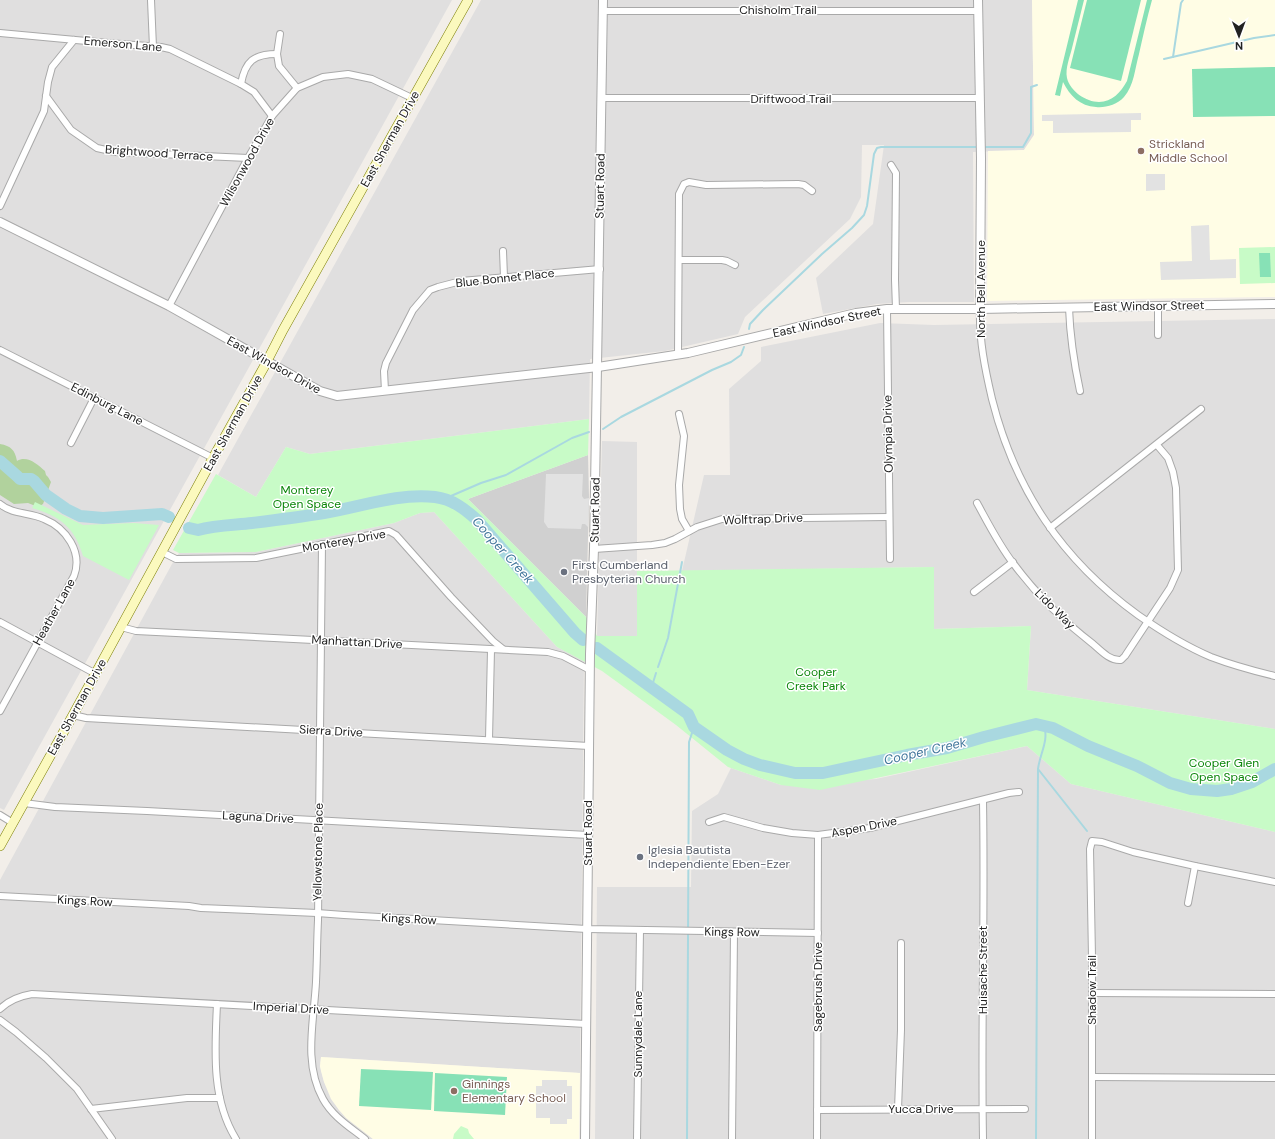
<svg xmlns="http://www.w3.org/2000/svg" width="1275" height="1139" font-family="'DM Sans',sans-serif">
	<style>
		.residential { fill: #e0dfdf }
		.education { fill: #fffde5 }
		.religious { fill: #d0d0d0 }
		.forest { fill: #b1d29d }
		.park { fill: #c8fbc7 }
		.pitch { fill: #87e1b6 }
		.parking { fill: #e2e2e2 }
		.lines { fill: none; stroke-linecap: round; stroke-linejoin: round }
		.stream { stroke: #a9d8e0; stroke-width: 2 }
		.river { stroke: #a9d8e0; stroke-width: 12 }
		.minor-casing { stroke: #a9a9a9; stroke-width: 8 }
		.tertiary-casing { stroke: #a9a9a9; stroke-width: 10 }
		.secondary-casing { stroke: #7c7f03; stroke-width: 10 }
		.minor { stroke: #fff; stroke-width: 6 }
		.tertiary { stroke: #fff; stroke-width: 8 }
		.secondary { stroke: #fbf9be; stroke-width: 9 }
		.education-dot { fill: #8d6e63; stroke: #fff; stroke-width: 1.5 }
		.worship-dot { fill: #6b7280; stroke: #fff; stroke-width: 1.5 }
		.labels { text-anchor: middle; dominant-baseline: central; stroke-width: 3; stroke-linejoin: round; paint-order: stroke }
		.street-label { font-size: 12px; fill: #222; stroke: #fff }
		.education-label { font-size: 12px; fill: #785e54; stroke: #fff; text-anchor: start }
		.park-label { font-size: 12px; fill: #0b860a; stroke: #fff }
		.worship-label { font-size: 12px; fill: #5b616d; stroke: #fff; text-anchor: start }
		.water-label { font-size: 13px; font-style: italic; fill: #43779c; stroke: #fff }
	</style>
	<rect width="100%" height="100%" fill="#f2eee9"/>
	<!-- residential -->
	<g class="residential">
		<polygon points="0,0 452,0 4,810 0,808"/>
		<polygon points="481,0 1032,0 1034,135 1024,150 973,152 974,302 909,302 877,304 823,314 816,278 873,224 884,145 862,145 861,197 850,219 745,317 738,334 665,351 590,359 589,419 310,454 286,447 256,497 218,475"/>
		<polygon points="1275,319 1275,729 1027,690 1031,626 934,629 934,567 682,571 704,475 730,475 729,389 761,361 761,347 880,323 934,325"/>
		<polygon points="602,441 637,442 637,636 597,636"/>
		<polygon points="434,512 557,647 584,661 580,1073 321,1057 320,1066 324,1082 339,1110 373,1139 0,1139 0,880 172,564 179,553 256,552 394,523 420,513"/>
		<polygon points="1027,746 1071,784 1275,832 1275,1139 595,1139 597,887 691,887 692,811 718,794 731,768 781,785 876,779"/>
	</g>
	<!-- education -->
	<g class="education">
		<polygon points="1032,0 1275,0 1275,297 987,301 988,151 1024,150 1034,135"/>
		<polygon points="321,1057 580,1073 579,1139 373,1139 346,1118 339,1110 331,1099 324,1082 321,1071 320,1066"/>
	</g>
	<!-- religious -->
	<polygon class="religious" points="588,455 589,498 586,617 468,499"/>
	<!-- forest -->
	<path class="forest" d="M 0,444 C 11,446 15,450 17,461 C 27,455 37,464 45,471 L 46,475 L 48,477 L 51,482 L 43,504 L 38,507 L 28,503 L 14,504 L 0,495 Z"/>
	<!-- park -->
	<g class="park">
		<polygon points="1275,247 1275,283 1240,284 1239,248"/>
		<polygon points="589,419 588,455 468,499 586,617 597,636 637,636 637,571 934,567 934,629 1031,626 1027,690 1275,729 1275,832 1071,784 1027,746 820,790 781,785 728,767 676,725 602,671 557,647 434,512 420,513 394,523 256,552 179,553 173,550 216,474 256,497 286,447 310,454"/>
		<path d="M 35,502 L 83,525 L 134,523 L 159,525 L 129,580 L 83,556 C 75,528 60,516 32,508 Z"/>
		<polygon points="461,1126 468,1129 469,1133 474,1139 453,1139 454,1134"/>
	</g>
	<!-- pitch -->
	<g class="pitch">
		<path d="M 1078,0 L 1084,0 C 1080,16 1076,32 1072,48 C 1070,57 1065,68 1067,78 C 1070,91 1086,102 1099,102 C 1112,102 1121,92 1127,81 L 1147,0 L 1152,0 C 1147,18 1143,36 1139,54 C 1135,68 1134,86 1124,97 C 1117,105 1105,108 1096,107 C 1080,106 1070,96 1063,82 L 1060,96 L 1055,95 Z"/>
		<polygon points="1087,0 1141,0 1121,81 1070,68"/>
		<polygon points="1275,67 1275,116 1193,117 1192,69"/>
		<polygon points="1259,253 1270,253 1271,277 1260,277"/>
		<polygon points="361,1069 433,1072 431,1110 359,1106"/>
		<polygon points="435,1073 507,1077 505,1115 434,1111"/>
	</g>
	<!-- parking -->
	<g class="parking">
		<polygon points="1141,113 1141,120 1131,120 1131,132 1053,133 1053,121 1042,121 1042,115"/>
		<polygon points="1146,174 1165,174 1165,190 1146,191"/>
		<polygon points="1209,225 1210,260 1236,259 1236,278 1161,280 1160,262 1192,261 1191,226"/>
		<polygon points="546,474 583,474 582,496 584,499 589,498 588,527 585,524 582,524 581,529 548,528 544,522"/>
		<polygon points="542,1080 567,1080 567,1086 572,1086 572,1119 567,1119 567,1124 550,1124 550,1118 536,1118 536,1086 542,1086"/>
	</g>
	<g class="lines">
		<!-- stream -->
		<g class="stream">
			<polyline points="1173,57 1181,3 1183,0"/>
			<polyline points="1164,59 1254,38 1275,35"/>
			<polyline points="983,147 1023,147 1031,133 1031,87 1037,85"/>
			<polyline points="749,329 750,324 763,310 822,254 852,228 864,215 867,206 874,154 877,148 881,147 979,147"/>
			<polyline points="603,429 621,417 712,370 731,362 741,355 744,347"/>
			<polyline points="444,499 481,483 506,475 572,438 589,432"/>
			<polyline points="658,667 668,638 682,562"/>
			<polyline points="652,686 656,673"/>
			<polyline points="1038,769 1087,831"/>
			<polyline points="687,1139 689,742 694,727"/>
			<path d="M 1036,1139 L 1038,769 C 1040,753 1049,741 1044,725"/>
		</g>
		<!-- river -->
		<g class="river">
			<polyline points="0,461 17,476 20,479 31,479 34,481 46,495 66,509 80,516 103,518 162,514 169,517"/>
			<path d="M 189,528 L 198,530 C 215,525 234,525 252,523 C 276,520 300,517 324,513 C 361,507 396,493 435,497 C 452,499 465,509 477,520 L 575,633 L 583,640"/>
			<polyline points="597,648 688,714 694,727 727,750 744,759 760,765 795,773 823,773 907,755 947,748 984,737 1036,724 1053,728 1088,746 1137,766 1170,783 1191,789 1217,791 1231,789 1252,782 1275,769"/>
		</g>
		<!-- minor casing -->
		<g class="minor-casing">
			<g id="minor">
				<polyline points="151,0 153,47"/>
				<polyline points="603,11 978,11"/>
				<polyline points="0,33 108,43 161,47 170,49 241,84 254,92 272,116"/>
				<polyline points="280,34 277,54 279,66 297,88"/>
				<path d="M 241,84 C 245,61 254,54 277,54"/>
				<polyline points="46,96 71,130 97,148 115,152 248,158"/>
				<polyline points="602,98 980,98"/>
				<polyline points="891,165 896,173 895,280 896,309"/>
				<polyline points="0,206 44,111 48,82 52,67 74,40"/>
				<polyline points="503,251 504,277"/>
				<polyline points="679,260 722,260 727,261 735,265"/>
				<polyline points="169,306 248,158 272,116 297,88 323,77 348,74 372,79 412,98"/>
				<polyline points="1158,306 1158,335"/>
				<path d="M 1069,308 C 1070,336 1074,363 1080,391"/>
				<polyline points="887,309 890,559"/>
				<path d="M 980,309 C 979,340 985,369 992,399 C 1015,490 1062,560 1138,615 C 1161,631 1185,646 1211,657 C 1232,665 1254,671 1275,676"/>
				<polyline points="0,350 213,458"/>
				<polyline points="678,355 679,194 684,184 689,182 706,185 798,184 804,185 812,191"/>
				<polyline points="385,391 384,371 386,363 413,310 430,290 438,287 461,281 600,269"/>
				<polyline points="679,414 684,436 679,485 680,509 682,519 689,531"/>
				<polyline points="71,443 94,398"/>
				<path d="M 977,503 C 988,523 999,545 1013,563 C 1036,594 1063,621 1093,644 C 1101,651 1110,661 1121,660 L 1125,656 L 1170,588 L 1178,570 L 1176,488 L 1173,472 L 1168,458 L 1157,445"/>
				<path d="M 0,504 C 13,515 30,512 44,519 C 66,528 83,552 74,576 L 0,711"/>
				<polyline points="1050,528 1201,409"/>
				<path d="M 322,544 L 318,920 C 317,941 317,961 316,982 C 314,1021 303,1063 323,1099 C 333,1117 350,1127 365,1139"/>
				<polyline points="594,549 652,545 665,543 675,539 697,527 722,519 889,517"/>
				<polyline points="162,552 176,559 256,558 389,531 396,535 451,597 493,641 503,649"/>
				<polyline points="974,592 1013,562"/>
				<polyline points="0,622 96,674"/>
				<polyline points="121,627 136,631 548,652 563,656 590,670"/>
				<polyline points="73,715 86,718 589,746"/>
				<polyline points="489,739 491,650"/>
				<path d="M 983,801 C 985,913 981,1026 983,1139"/>
				<polyline points="24,803 55,807 147,811 588,835"/>
				<polyline points="0,815 13,823"/>
				<polyline points="709,822 724,817 763,828 792,833 818,835 870,828 1009,793 1019,792"/>
				<polyline points="0,896 189,906 201,908 317,913 344,915 587,929 818,933"/>
				<polyline points="1188,903 1195,866"/>
				<polyline points="1092,993 1275,994"/>
				<path d="M 217,1004 C 215,1049 211,1099 236,1139"/>
				<path d="M 0,1009 C 9,1000 20,996 32,994 L 586,1024"/>
				<polyline points="0,1020 16,1032 46,1058 77,1089 112,1139"/>
				<polyline points="1092,1077 1275,1078"/>
				<polyline points="91,1109 187,1098 220,1098"/>
				<polyline points="898,1109 901,1030 901,943"/>
				<polyline points="817,1110 1025,1109"/>
				<polyline points="637,1139 640,930"/>
				<polyline points="732,1139 734,932"/>
				<polyline points="817,1139 818,835"/>
				<polyline points="1092,1139 1092,957 1090,849 1092,841 1102,842 1133,852 1195,866 1275,882"/>
			</g>
		</g>
		<!-- tertiary casing -->
		<g class="tertiary-casing">
			<g id="tertiary">
				<polyline points="978,0 981,158 980,309"/>
				<polyline points="0,222 169,306 320,391 337,396 598,367 688,353 856,313 887,309 980,309 1275,304"/>
				<polyline points="585,1139 590,654 594,549 603,0"/>
			</g>
		</g>
		<!-- secondary casing -->
		<g class="secondary-casing">
			<polyline id="secondary" points="0,846 73,715 213,458 264,367 283,330 468,0"/>
		</g>
		<!-- minor -->
		<use href="#minor" class="minor"/>
		<!-- tertiary -->
		<use href="#tertiary" class="tertiary"/>
		<!-- secondary -->
		<use href="#secondary" class="secondary"/>
	</g>
	<!-- markers -->
	<g class="education-dot">
		<circle cx="1141" cy="151" r="4"/>
		<circle cx="454" cy="1091" r="4"/>
	</g>
	<g class="worship-dot">
		<circle cx="564" cy="572" r="4"/>
		<circle cx="640" cy="857" r="4"/>
	</g>
	<g class="labels">
		<!-- street labels -->
		<g class="street-label">
			<text x="778" y="10">Chisholm Trail</text>
			<text transform="translate(123 44) rotate(5)">Emerson Lane</text>
			<text x="791" y="99">Driftwood Trail</text>
			<text transform="translate(390 139) rotate(-61)">East Sherman Drive</text>
			<text transform="translate(159 153) rotate(4)">Brightwood Terrace</text>
			<text transform="translate(247 162) rotate(-61)">Wilsonwood Drive</text>
			<text transform="translate(600 186) rotate(-89)">Stuart Road</text>
			<text transform="translate(505 278) rotate(-6)">Blue Bonnet Place</text>
			<text transform="translate(981 289) rotate(-90)">North Bell Avenue</text>
			<text transform="translate(1149 306) rotate(-1)">East Windsor Street</text>
			<text transform="translate(827 322) rotate(-12)">East Windsor Street</text>
			<text transform="translate(274 365) rotate(29)">East Windsor Drive</text>
			<text transform="translate(107 404) rotate(27)">Edinburg Lane</text>
			<text transform="translate(233 423) rotate(-61)">East Sherman Drive</text>
			<text transform="translate(888 434) rotate(-91)">Olympia Drive</text>
			<text transform="translate(595 510) rotate(-89)">Stuart Road</text>
			<text transform="translate(763 519) rotate(-2)">Wolftrap Drive</text>
			<text transform="translate(344 541) rotate(-10)">Monterey Drive</text>
			<text transform="translate(1055 609) rotate(45)">Lido Way</text>
			<text transform="translate(54 612) rotate(-61)">Heather Lane</text>
			<text transform="translate(357 642) rotate(3)">Manhattan Drive</text>
			<text transform="translate(77 707) rotate(-61)">East Sherman Drive</text>
			<text transform="translate(331 731) rotate(3)">Sierra Drive</text>
			<text transform="translate(258 817) rotate(3)">Laguna Drive</text>
			<text transform="translate(864 827) rotate(-11)">Aspen Drive</text>
			<text transform="translate(588 833) rotate(-90)">Stuart Road</text>
			<text transform="translate(318 852) rotate(-89)">Yellowstone Place</text>
			<text transform="translate(85 901) rotate(3)">Kings Row</text>
			<text transform="translate(409 919) rotate(3)">Kings Row</text>
			<text transform="translate(732 932) rotate(1)">Kings Row</text>
			<text transform="translate(983 970) rotate(-90)">Huisache Street</text>
			<text transform="translate(818 987) rotate(-90)">Sagebrush Drive</text>
			<text transform="translate(1092 990) rotate(-90)">Shadow Trail</text>
			<text transform="translate(291 1008) rotate(3)">Imperial Drive</text>
			<text transform="translate(638 1034) rotate(-90)">Sunnydale Lane</text>
			<text x="921" y="1109">Yucca Drive</text>
		</g>
		<!-- education labels -->
		<g class="education-label">
			<text x="1149" y="144">Strickland<tspan x="1149" dy="14">Middle School</tspan></text>
			<text x="462" y="1084">Ginnings<tspan x="462" dy="14">Elementary School</tspan></text>
		</g>
		<!-- park labels -->
		<g class="park-label">
			<text x="307" y="490">Monterey<tspan x="307" dy="14">Open Space</tspan></text>
			<text x="816" y="672">Cooper<tspan x="816" dy="14">Creek Park</tspan></text>
			<text x="1224" y="763">Cooper Glen<tspan x="1224" dy="14">Open Space</tspan></text>
		</g>
		<!-- worship labels -->
		<g class="worship-label">
			<text x="572" y="565">First Cumberland<tspan x="572" dy="14">Presbyterian Church</tspan></text>
			<text x="648" y="850">Iglesia Bautista<tspan x="648" dy="14">Independiente Eben-Ezer</tspan></text>
		</g>
		<!-- water labels -->
		<g class="water-label">
			<text transform="translate(503 550) rotate(48)">Cooper Creek</text>
			<text transform="translate(925 751) rotate(-13)">Cooper Creek</text>
		</g>
	</g>
	<!-- north arrow -->
	<g transform="translate(1239 36) rotate(179)" stroke="#ffffff" stroke-width="3" paint-order="stroke">
	<path d="M0-3L7 15L0 10L-7 15Z" fill="#222222"/>
	<text y="-6" font-size="11" font-weight="bold" text-anchor="middle" fill="#222222">N</text>
	</g>
</svg>
